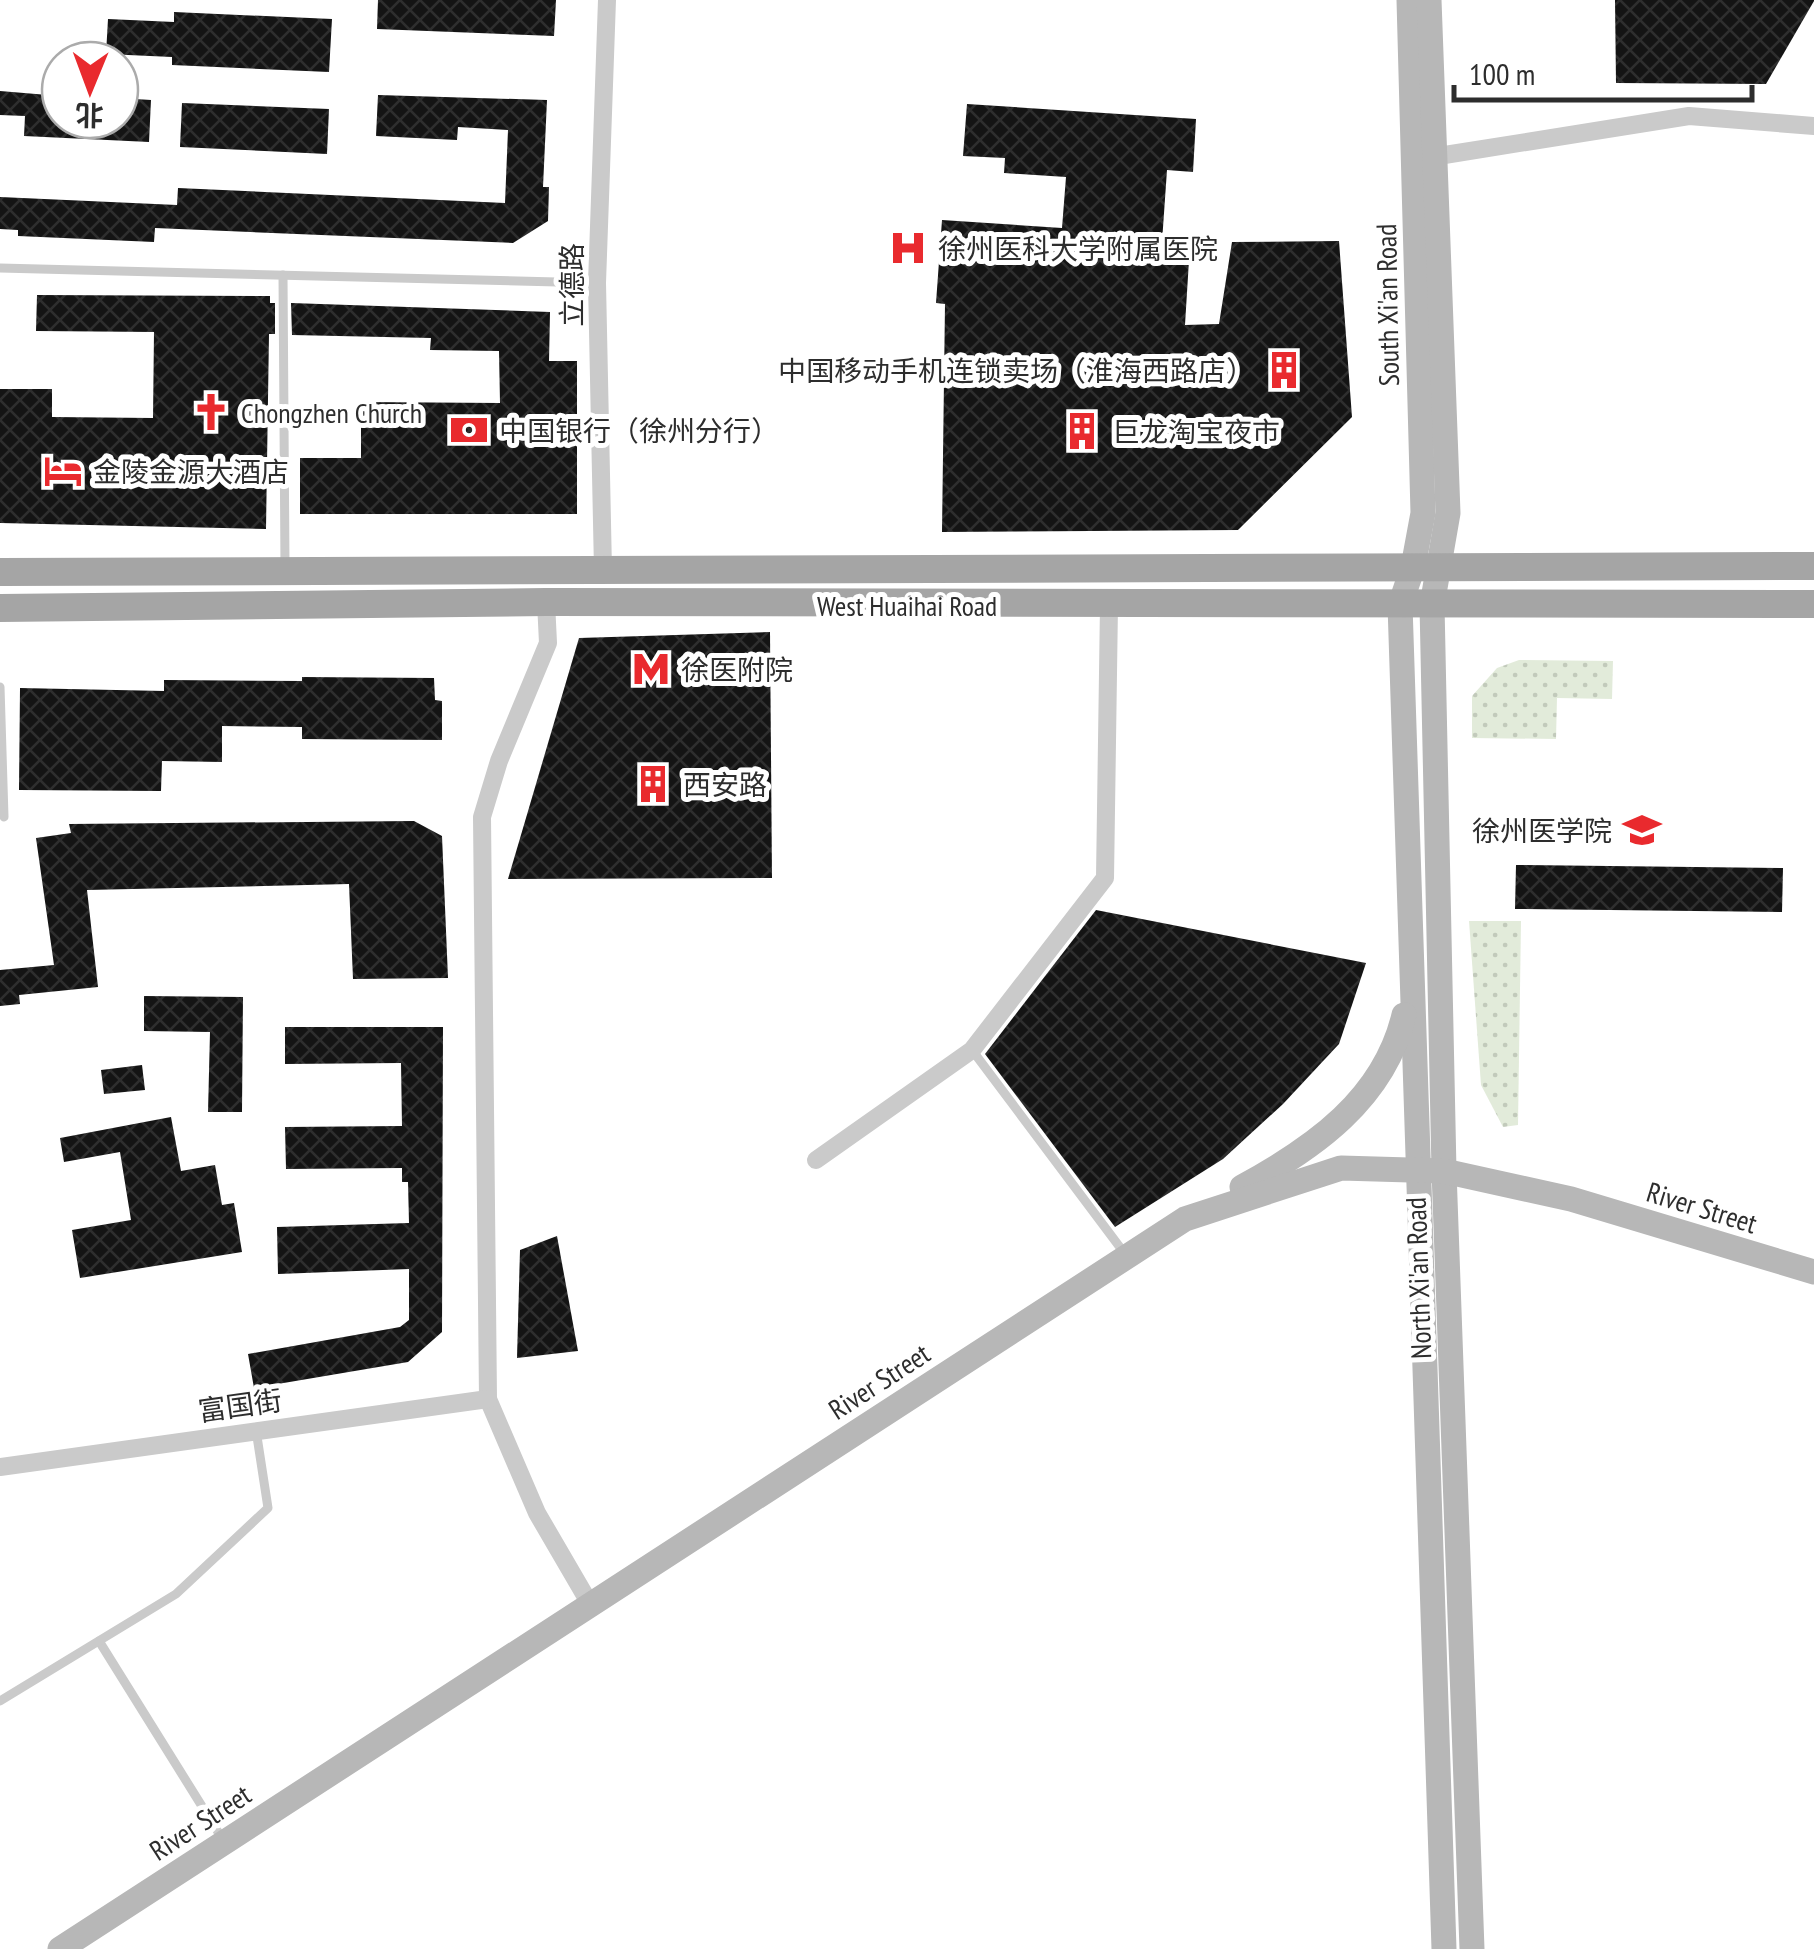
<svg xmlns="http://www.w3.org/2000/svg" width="1814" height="1949" font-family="'PT Sans Narrow','Noto Sans SC',sans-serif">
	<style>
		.grass { fill: url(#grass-dots) }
		.building { fill: url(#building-cross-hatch) }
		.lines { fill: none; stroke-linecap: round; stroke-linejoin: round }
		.lane { stroke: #cacaca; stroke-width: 9 }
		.street { stroke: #cacaca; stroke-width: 18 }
		.secondary { stroke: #b7b7b7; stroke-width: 25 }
		.primary { stroke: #a5a5a5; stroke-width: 28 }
		.labels { text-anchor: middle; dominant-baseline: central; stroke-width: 10; stroke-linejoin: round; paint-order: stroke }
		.poi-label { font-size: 28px; fill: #2d2d2d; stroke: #fff; text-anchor: start }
		.street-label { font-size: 28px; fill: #2d2d2d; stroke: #fff }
	</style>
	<defs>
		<pattern id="grass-dots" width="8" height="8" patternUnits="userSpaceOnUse" patternTransform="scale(2.5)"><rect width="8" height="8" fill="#e2ebda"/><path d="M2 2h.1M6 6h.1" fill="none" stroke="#c2cabb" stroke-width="1.8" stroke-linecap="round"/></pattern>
		<pattern id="building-cross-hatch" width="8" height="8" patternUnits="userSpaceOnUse" patternTransform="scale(2.5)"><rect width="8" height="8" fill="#141414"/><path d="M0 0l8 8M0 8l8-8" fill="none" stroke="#2e2e2e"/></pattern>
	</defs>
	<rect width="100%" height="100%" fill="#fff"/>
	<!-- grass -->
	<g class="grass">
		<polygon points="1519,660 1613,661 1612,699 1557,698 1556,739 1472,738 1472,696 1497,668"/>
		<polygon points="1469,921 1521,921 1518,1125 1503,1127 1481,1085"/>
	</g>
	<!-- building -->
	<g class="building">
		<polygon points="378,0 556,0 554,36 377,29"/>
		<polygon points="1615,0 1814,0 1814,1 1766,84 1616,83"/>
		<polygon points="174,12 332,19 329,72 172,65 172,57 106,54 108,19 174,22"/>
		<polygon points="0,91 60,96 60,120 120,120 120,98 151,100 149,142 24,136 25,116 0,115"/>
		<polygon points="378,95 547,100 543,187 549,187 548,221 513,243 155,228 154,242 18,236 18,230 0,229 0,197 177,205 178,188 505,203 508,130 458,127 457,140 376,136"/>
		<polygon points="182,103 329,109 327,154 180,147"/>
		<polygon points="967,104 1196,119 1193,172 1167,170 1162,242 1190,244 1185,325 1219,324 1232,242 1339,241 1352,417 1238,530 942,532 945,304 936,303 942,220 1062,228 1066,177 1004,173 1005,158 963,156"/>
		<polygon points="37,295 270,296 270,303 275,303 275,334 269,334 266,529 0,523 0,389 52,389 52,417 153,418 154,332 36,331"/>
		<polygon points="291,303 550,312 549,361 577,361 577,514 300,514 300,458 361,458 361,402 500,403 499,351 430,350 431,338 292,335"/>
		<polygon points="770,632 772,878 508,879 579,638"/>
		<polygon points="302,677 434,678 435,700 442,701 442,740 302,739 302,727 222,726 222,762 162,761 161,791 19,790 20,688 164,691 164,680 302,681"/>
		<polygon points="414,821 442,836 448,978 353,979 349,884 87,890 98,987 19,995 20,1004 0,1006 0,970 54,965 36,838 71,833 69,824"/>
		<polygon points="1516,865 1783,868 1782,912 1515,909"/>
		<polygon points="1096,910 1366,963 1339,1044 1283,1104 1223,1159 1115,1227 985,1054"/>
		<polygon points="144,996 243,997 242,1112 208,1112 210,1032 144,1031"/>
		<polygon points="285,1027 443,1027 442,1332 408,1362 254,1388 248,1354 400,1327 409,1320 409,1269 278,1274 277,1227 409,1223 408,1182 402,1182 402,1168 286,1169 285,1127 402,1126 401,1063 285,1064"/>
		<polygon points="142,1065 145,1090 104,1094 101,1070"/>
		<polygon points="171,1117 181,1171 215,1165 222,1205 234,1203 242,1252 80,1278 72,1230 131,1220 120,1152 64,1162 60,1138"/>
		<polygon points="557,1236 578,1351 517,1358 520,1250"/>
	</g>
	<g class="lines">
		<!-- lane -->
		<g class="lane">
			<polyline points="0,268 597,283"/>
			<polyline points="283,275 285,568"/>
			<polyline points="0,687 4,817"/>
			<polyline points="972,1050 1125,1254"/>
			<polyline points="99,1641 223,1840"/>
			<polyline points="0,1701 176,1594 268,1508 256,1430"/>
		</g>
		<!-- street -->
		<g class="street">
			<polyline points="1432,157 1689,116 1814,126"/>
			<polyline points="603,570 597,283 607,0"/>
			<polyline points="546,602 548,643 499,761 482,817 488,1399 537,1513 590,1604"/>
			<polyline points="816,1160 972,1050 1105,878 1109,605"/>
			<polyline points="0,1467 488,1399"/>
		</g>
		<!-- secondary -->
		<g class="secondary">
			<polyline points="1409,0 1423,513 1413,567 1400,605 1444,1949"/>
			<polyline points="1429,0 1448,513 1432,605 1444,1171 1472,1949"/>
			<path d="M 1242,1187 C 1314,1148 1384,1099 1404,1015"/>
			<polyline points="60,1949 1185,1219 1341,1168 1444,1171 1571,1199 1814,1272"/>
		</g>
		<!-- primary -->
		<g class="primary">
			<polyline points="0,572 1814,566"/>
			<polyline points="0,608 546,602 1814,604"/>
		</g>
	</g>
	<!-- icons -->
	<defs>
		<g id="hospital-bare" transform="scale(3)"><path d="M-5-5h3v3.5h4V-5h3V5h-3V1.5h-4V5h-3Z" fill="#e92a2e" stroke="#fff" stroke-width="2.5" paint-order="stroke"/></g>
		<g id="building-bare" transform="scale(3)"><path d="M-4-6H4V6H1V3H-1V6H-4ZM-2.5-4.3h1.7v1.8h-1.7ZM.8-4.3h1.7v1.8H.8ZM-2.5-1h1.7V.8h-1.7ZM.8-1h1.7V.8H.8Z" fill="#e92a2e" stroke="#fff" stroke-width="2.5" paint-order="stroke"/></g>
		<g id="church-bare" transform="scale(3)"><path d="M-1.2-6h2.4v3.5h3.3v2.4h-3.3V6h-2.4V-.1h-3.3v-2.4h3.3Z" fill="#e92a2e" stroke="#fff" stroke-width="2.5" paint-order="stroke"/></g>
		<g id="bank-bare" transform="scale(3)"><path d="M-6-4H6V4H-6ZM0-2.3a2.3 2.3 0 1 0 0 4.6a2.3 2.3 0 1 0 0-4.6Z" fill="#e92a2e" stroke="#fff" stroke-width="2.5" paint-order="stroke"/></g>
		<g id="hotel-bare" transform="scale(3)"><path d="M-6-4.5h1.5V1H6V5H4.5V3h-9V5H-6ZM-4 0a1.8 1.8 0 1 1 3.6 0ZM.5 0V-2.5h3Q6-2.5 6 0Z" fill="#e92a2e" stroke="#fff" stroke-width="2.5" paint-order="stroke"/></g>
		<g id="metro-bare" transform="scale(3)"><path d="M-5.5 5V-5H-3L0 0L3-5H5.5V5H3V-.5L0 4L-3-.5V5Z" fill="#e92a2e" stroke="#fff" stroke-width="2.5" paint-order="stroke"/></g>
		<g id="university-bare" transform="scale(3)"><path d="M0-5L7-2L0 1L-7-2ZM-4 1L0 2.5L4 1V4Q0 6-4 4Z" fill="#e92a2e" stroke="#fff" stroke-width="2.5" paint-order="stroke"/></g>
	</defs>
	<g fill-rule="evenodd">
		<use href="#hospital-bare" x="908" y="248"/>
		<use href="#building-bare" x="1284" y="370"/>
		<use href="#church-bare" x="211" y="412"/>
		<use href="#bank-bare" x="469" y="430"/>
		<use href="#building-bare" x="1082" y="431"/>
		<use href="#hotel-bare" x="63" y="471"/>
		<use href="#metro-bare" x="651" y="669"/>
		<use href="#building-bare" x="653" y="784"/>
		<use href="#university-bare" x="1642" y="830"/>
	</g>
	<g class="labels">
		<!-- poi labels -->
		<g class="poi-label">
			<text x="938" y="248">徐州医科大学附属医院</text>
			<text x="1254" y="370" text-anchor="end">中国移动手机连锁卖场（淮海西路店）</text>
			<text x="241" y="412">Chongzhen Church</text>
			<text x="499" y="430">中国银行（徐州分行）</text>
			<text x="1112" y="431">巨龙淘宝夜市</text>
			<text x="93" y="471">金陵金源大酒店</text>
			<text x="681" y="669">徐医附院</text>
			<text x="683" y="784">西安路</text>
			<text x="1612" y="830" text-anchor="end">徐州医学院</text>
		</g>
		<!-- street labels -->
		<g class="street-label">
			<text transform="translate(571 285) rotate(-90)">立德路</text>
			<text transform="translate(1387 305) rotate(-91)">South Xi'an Road</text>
			<text x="907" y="605">West Huaihai Road</text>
			<text transform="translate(1702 1207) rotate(17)">River Street</text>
			<text transform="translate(1418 1278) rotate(-92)">North Xi'an Road</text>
			<text transform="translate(879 1381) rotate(-33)">River Street</text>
			<text transform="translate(240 1405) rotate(-8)">富国街</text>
			<text transform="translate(200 1822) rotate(-33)">River Street</text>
		</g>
	</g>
	<!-- north arrow -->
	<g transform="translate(90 90) rotate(181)"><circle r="48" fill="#ffffff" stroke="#ababab" stroke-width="2.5"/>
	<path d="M0-8L18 38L0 25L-18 38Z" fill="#e92a2e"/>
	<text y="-15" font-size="28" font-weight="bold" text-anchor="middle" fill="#2d2d2d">北</text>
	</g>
	<!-- scale -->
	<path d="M1454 85v15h298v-15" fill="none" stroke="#2d2d2d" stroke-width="5"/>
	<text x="1469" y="85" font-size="30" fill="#2d2d2d" stroke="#ffffff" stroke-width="8" paint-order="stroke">100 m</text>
</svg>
